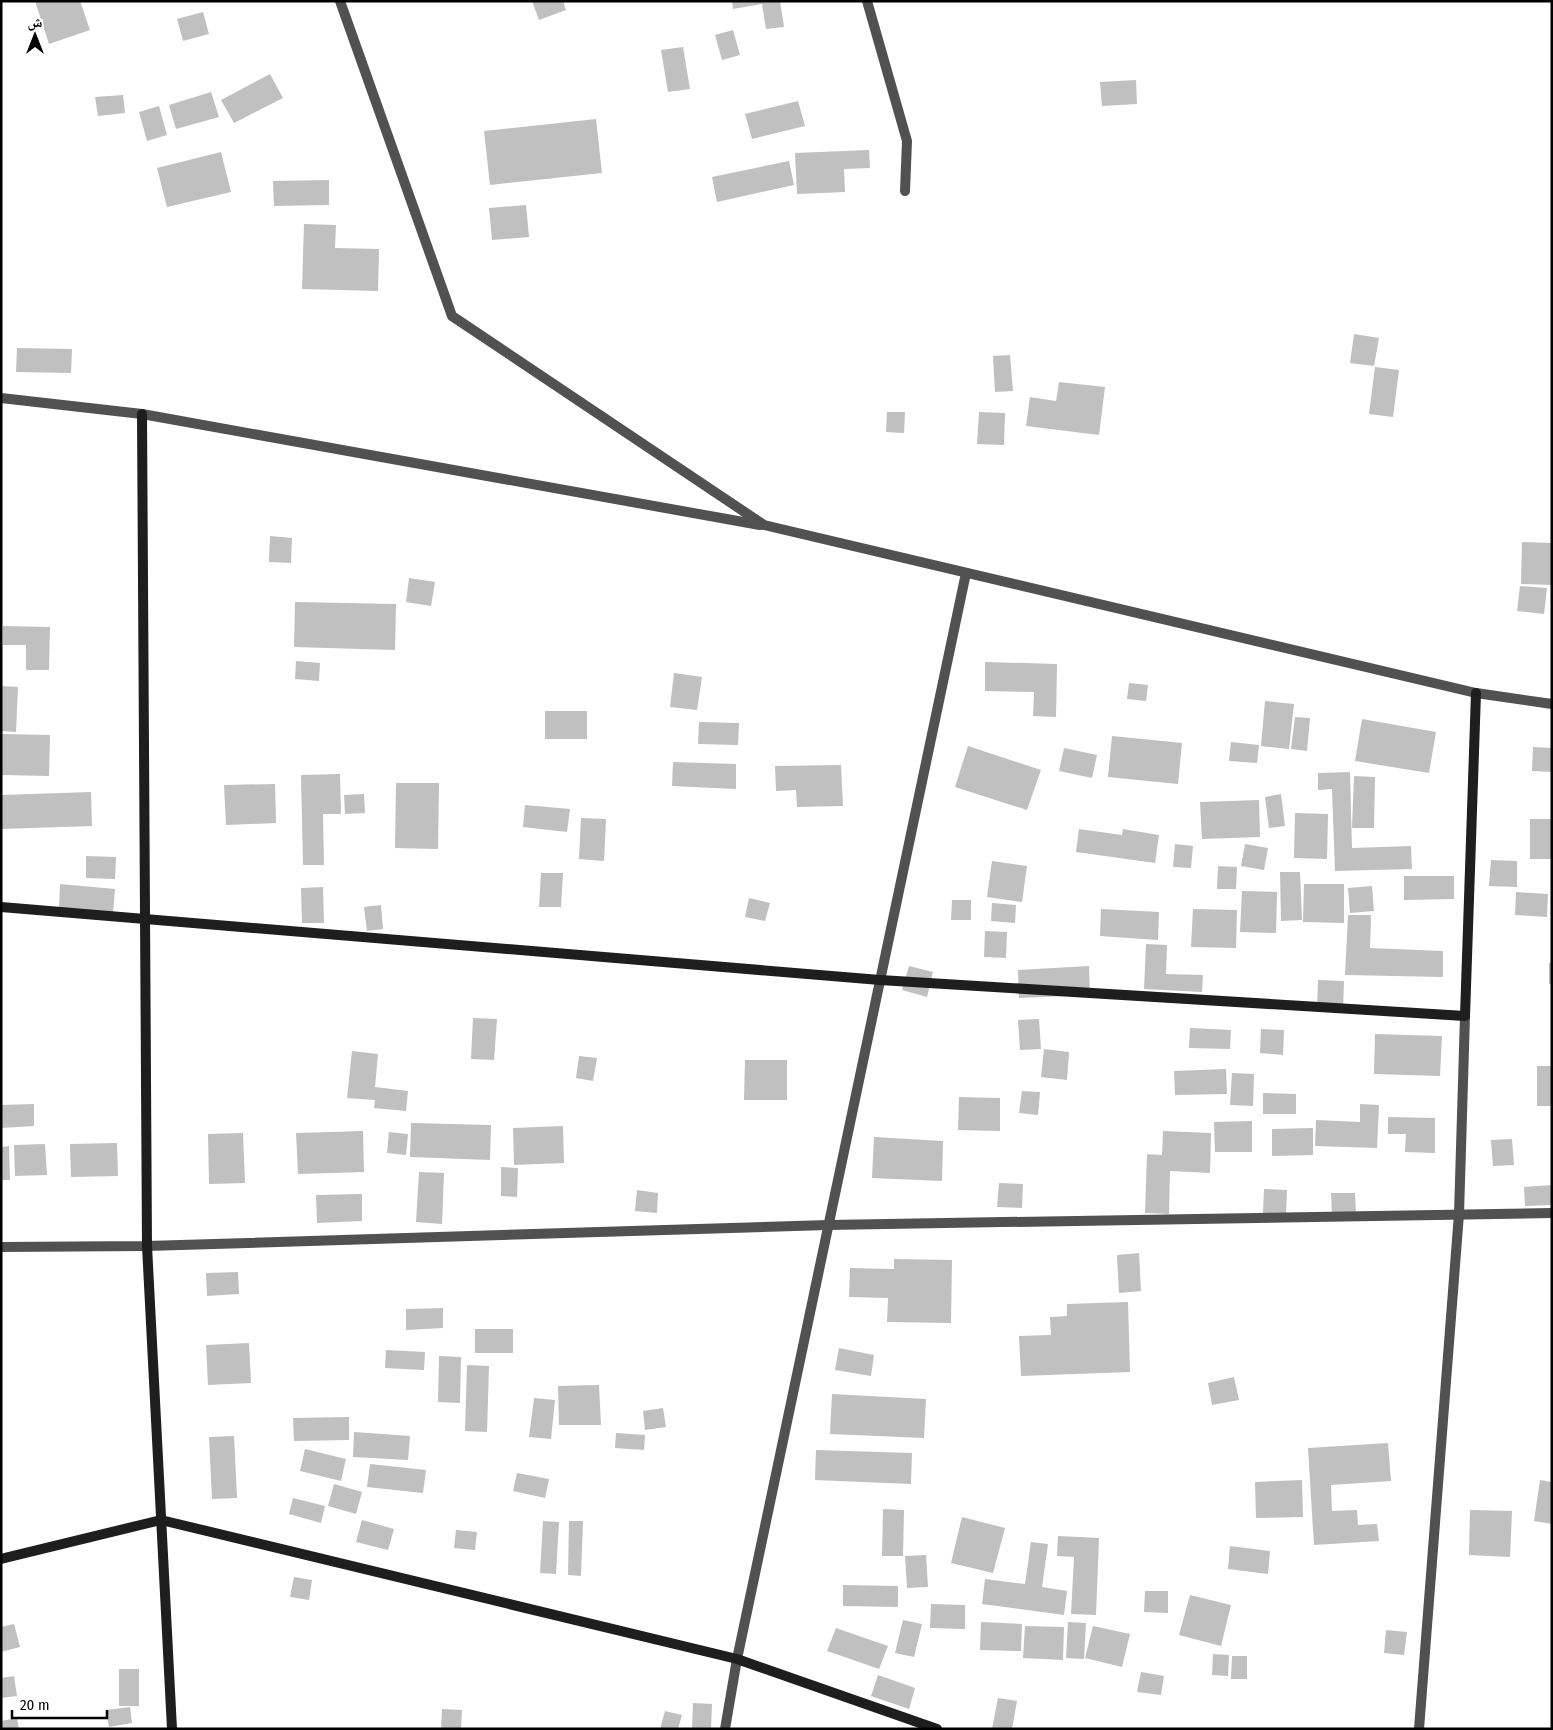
<svg xmlns="http://www.w3.org/2000/svg" width="1553" height="1730" font-family="'Fira Sans Condensed','Noto Naskh Arabic',sans-serif">
	<style>
		.building { fill: #c0c0c0 }
		.lines { fill: none; stroke-linecap: round; stroke-linejoin: round }
		.street { stroke: #515151; stroke-width: 10 }
		.secondary { stroke: #1e1e1e; stroke-width: 10 }
	</style>
	<rect width="100%" height="100%" fill="#fff"/>
	<!-- building -->
	<g class="building">
		<polygon points="35,1 80,1 90,30 49,44"/>
		<polygon points="532,1 563,1 566,10 539,20"/>
		<polygon points="732,1 780,1 784,27 766,29 762,4 733,9"/>
		<polygon points="203,12 209,34 183,41 177,19"/>
		<polygon points="733,30 740,55 722,60 715,35"/>
		<polygon points="683,47 690,89 668,92 661,50"/>
		<polygon points="270,74 283,98 234,123 221,100"/>
		<polygon points="1136,80 1137,104 1102,106 1100,82"/>
		<polygon points="211,92 219,117 176,129 169,105"/>
		<polygon points="123,95 125,113 98,116 95,97"/>
		<polygon points="798,101 805,126 752,139 745,114"/>
		<polygon points="159,106 167,135 147,141 139,112"/>
		<polygon points="596,119 602,173 490,185 484,131"/>
		<polygon points="869,150 870,168 844,169 845,192 797,194 795,153"/>
		<polygon points="221,152 231,192 167,207 157,168"/>
		<polygon points="789,161 794,185 717,202 712,177"/>
		<polygon points="329,180 329,205 274,206 273,181"/>
		<polygon points="526,205 529,237 492,240 489,208"/>
		<polygon points="304,224 336,225 335,248 379,249 378,291 302,289"/>
		<polygon points="1354,334 1379,338 1374,366 1350,363"/>
		<polygon points="17,348 72,349 71,373 16,372"/>
		<polygon points="1010,355 1013,391 995,392 993,356"/>
		<polygon points="1375,367 1399,370 1393,417 1369,414"/>
		<polygon points="1059,382 1105,387 1099,435 1026,426 1030,397 1056,401"/>
		<polygon points="887,412 905,412 904,433 886,432"/>
		<polygon points="979,412 1005,413 1004,445 977,444"/>
		<polygon points="270,536 292,538 291,563 269,562"/>
		<polygon points="1522,542 1552,543 1552,585 1521,584"/>
		<polygon points="409,578 435,582 431,606 406,602"/>
		<polygon points="1520,586 1547,588 1544,614 1517,611"/>
		<polygon points="295,602 396,604 395,650 294,647"/>
		<polygon points="3,626 50,627 49,670 26,670 26,645 3,645"/>
		<polygon points="296,661 320,663 319,681 295,679"/>
		<polygon points="985,662 1057,664 1056,717 1033,716 1034,692 985,691"/>
		<polygon points="674,673 702,677 697,710 670,707"/>
		<polygon points="1129,683 1148,685 1146,701 1127,699"/>
		<polygon points="1,686 18,687 16,732 1,731"/>
		<polygon points="1265,701 1294,704 1289,749 1261,746"/>
		<rect x="545" y="711" width="42" height="28"/>
		<polygon points="1295,717 1310,718 1307,751 1291,749"/>
		<polygon points="1362,719 1436,732 1429,773 1355,761"/>
		<polygon points="699,722 739,723 738,745 698,744"/>
		<polygon points="1,734 50,735 49,776 1,775"/>
		<polygon points="1112,736 1182,743 1178,784 1108,777"/>
		<polygon points="1231,742 1259,745 1257,763 1229,761"/>
		<polygon points="968,746 1041,770 1027,810 955,787"/>
		<polygon points="1533,747 1552,748 1552,772 1532,771"/>
		<polygon points="1064,748 1097,755 1092,778 1059,771"/>
		<polygon points="673,762 736,764 736,789 672,786"/>
		<polygon points="841,765 843,806 797,807 796,790 776,791 775,766"/>
		<polygon points="1350,772 1352,848 1411,846 1412,869 1335,871 1332,789 1318,790 1318,773"/>
		<polygon points="340,774 341,814 323,814 324,865 303,865 301,775"/>
		<polygon points="1354,776 1375,777 1374,828 1352,828"/>
		<polygon points="396,783 439,783 438,849 395,848"/>
		<polygon points="275,784 276,823 226,825 224,785"/>
		<polygon points="91,792 92,826 1,829 1,795"/>
		<polygon points="364,794 365,813 345,814 344,795"/>
		<polygon points="1281,794 1285,826 1269,828 1265,797"/>
		<polygon points="1259,800 1260,837 1202,839 1200,802"/>
		<polygon points="525,805 570,809 567,832 523,827"/>
		<polygon points="1295,813 1328,814 1327,859 1294,858"/>
		<polygon points="581,818 606,819 604,861 579,859"/>
		<rect x="1530" y="819" width="22" height="40"/>
		<polygon points="1079,829 1122,835 1123,829 1159,835 1155,863 1076,852"/>
		<polygon points="1175,844 1193,846 1191,868 1173,867"/>
		<polygon points="1245,844 1268,848 1264,870 1241,866"/>
		<polygon points="86,856 116,857 115,879 86,878"/>
		<polygon points="1491,860 1517,861 1517,887 1489,886"/>
		<polygon points="992,861 1027,866 1022,902 987,897"/>
		<polygon points="1218,866 1237,867 1236,889 1217,889"/>
		<polygon points="1280,872 1300,872 1302,920 1281,921"/>
		<polygon points="541,873 563,873 561,907 539,907"/>
		<polygon points="1404,876 1454,876 1454,899 1404,900"/>
		<polygon points="60,884 115,889 113,913 59,909"/>
		<polygon points="1304,884 1344,884 1344,923 1303,922"/>
		<polygon points="1372,886 1374,911 1350,913 1348,888"/>
		<polygon points="323,887 324,923 302,923 301,888"/>
		<polygon points="1242,891 1277,892 1276,933 1240,932"/>
		<polygon points="1516,892 1548,894 1547,917 1515,915"/>
		<polygon points="749,898 770,903 765,921 745,917"/>
		<polygon points="952,900 971,900 971,920 951,920"/>
		<polygon points="992,903 1016,905 1015,923 991,921"/>
		<polygon points="381,905 383,929 367,931 364,907"/>
		<polygon points="1101,909 1159,912 1158,940 1100,936"/>
		<polygon points="1193,909 1237,910 1236,948 1191,947"/>
		<polygon points="1348,915 1371,915 1370,948 1443,951 1443,977 1345,975"/>
		<polygon points="985,931 1007,932 1006,958 984,957"/>
		<polygon points="1146,944 1167,945 1166,974 1203,975 1202,992 1144,989"/>
		<rect x="1549" y="963" width="3" height="21"/>
		<polygon points="909,966 933,972 927,997 902,990"/>
		<polygon points="1089,966 1090,995 1019,998 1018,970"/>
		<polygon points="1318,980 1344,981 1343,1011 1317,1010"/>
		<polygon points="473,1018 497,1019 494,1060 471,1059"/>
		<polygon points="1039,1019 1041,1049 1020,1050 1018,1020"/>
		<polygon points="1190,1028 1231,1030 1230,1049 1189,1048"/>
		<polygon points="1261,1029 1284,1030 1283,1055 1260,1053"/>
		<polygon points="1375,1034 1442,1036 1440,1076 1374,1074"/>
		<polygon points="1044,1049 1069,1052 1067,1080 1041,1077"/>
		<polygon points="352,1051 378,1054 375,1087 408,1091 406,1111 374,1108 375,1100 347,1098"/>
		<polygon points="579,1056 597,1058 593,1081 576,1078"/>
		<polygon points="745,1060 787,1060 787,1100 744,1100"/>
		<rect x="1537" y="1066" width="15" height="40"/>
		<polygon points="1226,1069 1227,1094 1175,1095 1174,1071"/>
		<polygon points="1232,1073 1254,1074 1253,1106 1230,1105"/>
		<polygon points="1022,1091 1040,1092 1038,1115 1019,1113"/>
		<polygon points="1263,1093 1296,1094 1296,1114 1263,1114"/>
		<polygon points="959,1097 1000,1098 1000,1131 958,1130"/>
		<polygon points="34,1104 34,1126 1,1128 1,1105"/>
		<polygon points="1360,1104 1379,1105 1377,1148 1315,1146 1316,1120 1360,1122"/>
		<polygon points="1388,1117 1435,1118 1435,1153 1405,1152 1406,1134 1388,1134"/>
		<polygon points="1252,1121 1252,1152 1215,1152 1214,1122"/>
		<polygon points="411,1123 491,1125 490,1160 410,1157"/>
		<polygon points="563,1126 564,1163 514,1165 513,1128"/>
		<polygon points="1313,1128 1313,1155 1272,1156 1272,1129"/>
		<polygon points="363,1131 364,1172 298,1174 296,1133"/>
		<polygon points="1163,1131 1211,1133 1210,1173 1170,1171 1169,1214 1145,1213 1147,1154 1162,1155"/>
		<polygon points="389,1132 408,1134 406,1155 387,1153"/>
		<polygon points="243,1133 245,1183 209,1184 208,1134"/>
		<polygon points="874,1137 943,1141 942,1181 872,1178"/>
		<polygon points="1512,1139 1514,1165 1493,1166 1491,1140"/>
		<polygon points="117,1143 118,1176 71,1177 70,1144"/>
		<polygon points="45,1144 47,1175 15,1176 14,1145"/>
		<polygon points="9,1146 10,1180 1,1180 1,1147"/>
		<polygon points="501,1167 518,1168 517,1197 501,1196"/>
		<polygon points="419,1172 444,1173 442,1224 416,1222"/>
		<polygon points="999,1183 1023,1184 1022,1208 997,1207"/>
		<polygon points="1552,1185 1552,1205 1525,1206 1524,1187"/>
		<polygon points="1264,1189 1287,1190 1286,1214 1263,1213"/>
		<polygon points="637,1190 658,1193 657,1213 635,1211"/>
		<polygon points="1331,1193 1355,1193 1356,1214 1332,1215"/>
		<polygon points="362,1194 362,1221 317,1223 316,1195"/>
		<polygon points="1139,1253 1141,1291 1119,1293 1117,1255"/>
		<polygon points="894,1259 952,1260 951,1323 887,1322 888,1298 849,1297 850,1268 894,1269"/>
		<polygon points="238,1272 239,1294 207,1296 206,1273"/>
		<polygon points="1128,1302 1130,1372 1021,1376 1019,1336 1051,1335 1050,1317 1067,1316 1067,1304"/>
		<polygon points="443,1308 443,1328 406,1330 406,1309"/>
		<rect x="475" y="1329" width="38" height="24"/>
		<polygon points="249,1343 251,1383 208,1385 206,1345"/>
		<polygon points="839,1348 874,1355 871,1376 835,1370"/>
		<polygon points="386,1350 425,1352 424,1370 385,1368"/>
		<polygon points="439,1356 461,1357 460,1403 438,1402"/>
		<polygon points="467,1365 489,1366 487,1432 465,1431"/>
		<polygon points="1234,1377 1239,1400 1212,1405 1208,1383"/>
		<polygon points="599,1385 601,1425 559,1425 558,1386"/>
		<polygon points="832,1394 926,1399 924,1438 830,1434"/>
		<polygon points="534,1398 555,1400 551,1439 529,1437"/>
		<polygon points="663,1408 666,1427 645,1430 643,1411"/>
		<polygon points="349,1417 349,1440 294,1441 293,1418"/>
		<polygon points="354,1432 410,1436 408,1460 353,1457"/>
		<polygon points="616,1433 645,1435 644,1450 615,1448"/>
		<polygon points="234,1436 237,1498 212,1499 209,1437"/>
		<polygon points="1388,1443 1391,1481 1331,1485 1332,1511 1357,1510 1358,1525 1377,1524 1379,1541 1314,1545 1308,1448"/>
		<polygon points="305,1449 346,1459 341,1481 300,1471"/>
		<polygon points="816,1450 912,1453 911,1484 815,1480"/>
		<polygon points="370,1464 426,1470 423,1493 367,1487"/>
		<polygon points="517,1473 549,1479 545,1498 513,1491"/>
		<polygon points="1302,1480 1303,1517 1256,1518 1255,1482"/>
		<polygon points="1540,1480 1552,1482 1552,1524 1534,1521"/>
		<polygon points="334,1484 362,1492 356,1514 328,1506"/>
		<polygon points="293,1498 325,1506 321,1523 289,1514"/>
		<polygon points="883,1509 904,1510 903,1556 882,1556"/>
		<polygon points="1470,1510 1512,1511 1510,1557 1469,1555"/>
		<polygon points="962,1517 1005,1528 993,1573 951,1563"/>
		<polygon points="362,1520 394,1529 388,1550 356,1542"/>
		<polygon points="543,1521 559,1522 556,1574 540,1573"/>
		<polygon points="569,1521 583,1521 581,1576 568,1575"/>
		<polygon points="456,1530 477,1532 475,1550 454,1548"/>
		<polygon points="1058,1536 1099,1538 1096,1615 1071,1614 1074,1557 1057,1556"/>
		<polygon points="1031,1542 1048,1544 1042,1587 1067,1591 1064,1615 982,1604 985,1579 1025,1584"/>
		<polygon points="1230,1546 1270,1551 1268,1574 1228,1569"/>
		<polygon points="926,1555 928,1587 907,1588 905,1556"/>
		<polygon points="294,1577 312,1580 309,1600 290,1597"/>
		<polygon points="843,1585 898,1586 898,1607 843,1606"/>
		<polygon points="1145,1591 1168,1591 1168,1613 1144,1612"/>
		<polygon points="1190,1595 1231,1605 1221,1646 1179,1635"/>
		<polygon points="931,1604 965,1605 965,1629 930,1628"/>
		<polygon points="903,1620 922,1624 914,1657 895,1653"/>
		<polygon points="981,1622 1022,1624 1021,1651 980,1650"/>
		<polygon points="1068,1622 1086,1623 1084,1659 1066,1658"/>
		<polygon points="14,1624 20,1647 1,1652 1,1627"/>
		<polygon points="1025,1626 1064,1627 1063,1660 1023,1658"/>
		<polygon points="1093,1626 1130,1634 1122,1667 1085,1658"/>
		<polygon points="836,1628 888,1646 879,1669 827,1651"/>
		<polygon points="1386,1630 1407,1632 1404,1655 1384,1653"/>
		<polygon points="1213,1654 1229,1655 1228,1676 1212,1675"/>
		<polygon points="1232,1656 1247,1656 1247,1679 1231,1679"/>
		<rect x="119" y="1669" width="20" height="37"/>
		<polygon points="1141,1672 1164,1676 1161,1695 1137,1692"/>
		<polygon points="878,1675 915,1688 909,1709 871,1696"/>
		<polygon points="14,1676 17,1696 1,1698 1,1678"/>
		<polygon points="998,1698 1017,1701 1012,1729 992,1729"/>
		<polygon points="693,1703 712,1704 711,1729 692,1729"/>
		<polygon points="130,1707 132,1723 109,1727 106,1710"/>
		<polygon points="442,1709 462,1710 461,1729 441,1729"/>
		<polygon points="665,1711 682,1715 678,1729 660,1729"/>
		<polygon points="17,1718 19,1729 1,1729 1,1721"/>
	</g>
	<g class="lines">
		<!-- street -->
		<g class="street">
			<polyline points="340,1 452,316 764,525 1476,693 1552,704"/>
			<polyline points="867,1 907,141 905,191"/>
			<polyline points="1,398 142,414 760,525"/>
			<polyline points="1,1247 147,1246 828,1225 1552,1213"/>
			<polyline points="725,1729 737,1659 966,573"/>
			<polyline points="1419,1729 1459,1214 1465,1016"/>
		</g>
		<!-- secondary -->
		<g class="secondary">
			<polyline points="142,414 147,1246 172,1729"/>
			<polyline points="1,907 880,980 1465,1016 1476,693"/>
			<polyline points="1,1559 161,1520 737,1659 937,1729"/>
		</g>
	</g>
	<!-- border -->
	<rect width="1553" height="1730" fill="none" stroke="#000000" stroke-width="5"/>
	<!-- north arrow -->
	<g transform="translate(35 35)" stroke="#ffffff" stroke-width="4" paint-order="stroke">
	<path d="M0-4L9 19L0 12L-9 19Z" fill="#000000"/>
	<text y="-8" font-size="14" font-weight="bold" text-anchor="middle" fill="#000000">ش</text>
	</g>
	<!-- scale -->
	<path d="M12 1710v8h95v-8" fill="none" stroke="#000000" stroke-width="2.5"/>
	<text x="20" y="1710" font-size="15" fill="#000000" stroke="#ffffff" stroke-width="4" paint-order="stroke">20 m</text>
</svg>
